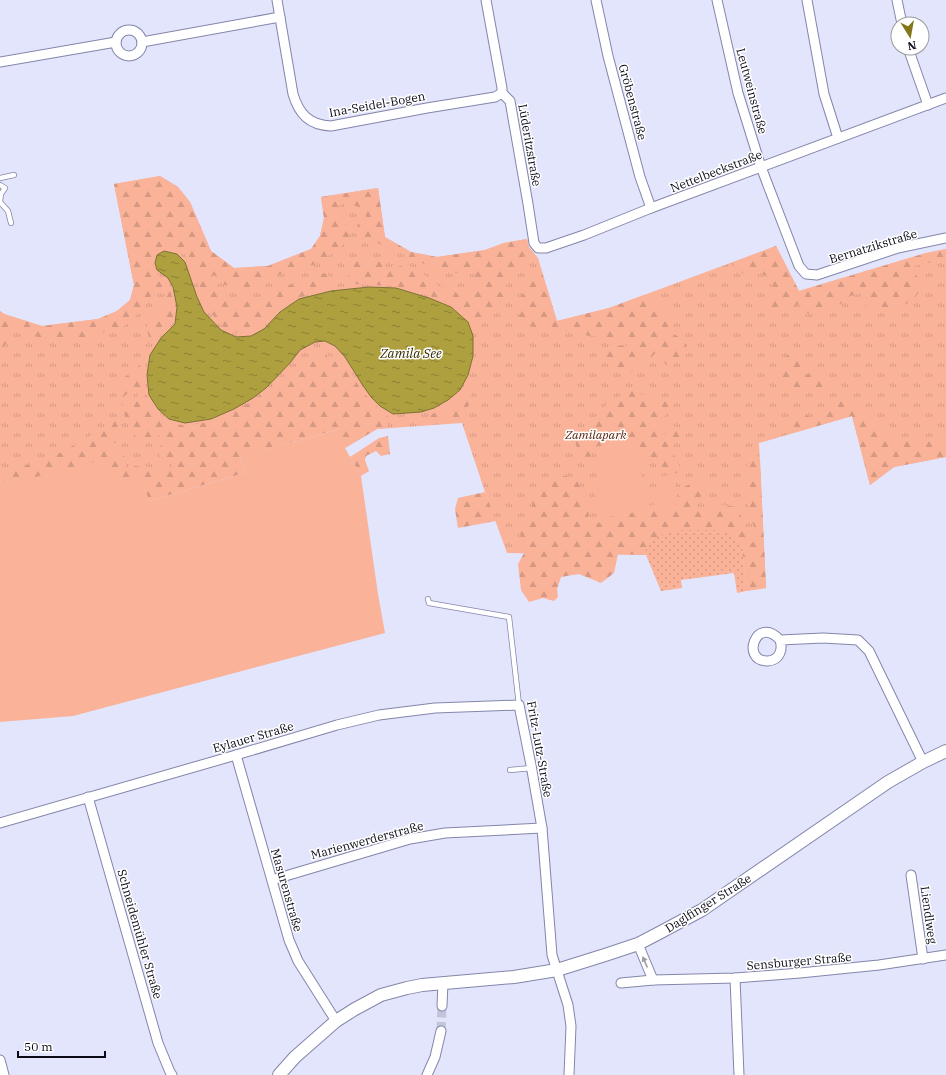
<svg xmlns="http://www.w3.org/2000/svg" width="946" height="1075" font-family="'IBM Plex Serif',serif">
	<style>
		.grass { fill: url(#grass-tufts) }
		.forest { fill: url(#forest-firs) }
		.garden { fill: url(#garden-dots) }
		.pitch { fill: #fab299 }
		.water { fill: url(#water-ripples); stroke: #7d7333 }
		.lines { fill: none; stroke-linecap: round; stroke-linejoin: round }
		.minor-tunnel { stroke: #c2c4da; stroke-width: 9; stroke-dasharray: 9 4.5; stroke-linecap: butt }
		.service-casing { stroke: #8386aa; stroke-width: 6 }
		.minor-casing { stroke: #8386aa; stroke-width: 11 }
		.tertiary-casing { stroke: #8386aa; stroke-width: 14 }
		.service { stroke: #fff; stroke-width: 4.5 }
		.minor { stroke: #fff; stroke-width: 9 }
		.tertiary { stroke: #fff; stroke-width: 12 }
		.oneway { fill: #9d9da3 }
		.labels { text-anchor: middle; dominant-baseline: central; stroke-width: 3; stroke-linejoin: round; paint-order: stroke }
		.street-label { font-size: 12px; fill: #0b0b18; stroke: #fff }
		.park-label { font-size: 12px; font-style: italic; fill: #5a220c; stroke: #fff }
		.water-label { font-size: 13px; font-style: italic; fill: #332c02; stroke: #fff }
	</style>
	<defs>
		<pattern id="grass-tufts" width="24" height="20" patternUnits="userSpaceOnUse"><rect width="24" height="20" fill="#fab299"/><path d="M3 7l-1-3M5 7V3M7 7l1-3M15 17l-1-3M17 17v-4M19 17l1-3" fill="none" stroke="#d59883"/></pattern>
		<pattern id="forest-firs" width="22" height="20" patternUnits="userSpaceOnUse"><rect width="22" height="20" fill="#fab299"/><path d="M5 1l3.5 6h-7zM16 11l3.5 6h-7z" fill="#d59883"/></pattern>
		<pattern id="garden-dots" width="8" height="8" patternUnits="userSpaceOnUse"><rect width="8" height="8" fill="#fab299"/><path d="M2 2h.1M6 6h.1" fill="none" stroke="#d59883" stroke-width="1.8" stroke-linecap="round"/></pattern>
		<pattern id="water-ripples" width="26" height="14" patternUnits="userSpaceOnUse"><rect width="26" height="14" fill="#ae9f3f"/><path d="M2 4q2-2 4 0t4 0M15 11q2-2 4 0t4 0" fill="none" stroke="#8c8034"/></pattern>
	</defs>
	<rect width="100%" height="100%" fill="#e2e5fc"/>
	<!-- grass -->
	<polygon class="grass" points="160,176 178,187 190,202 211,251 234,268 268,266 311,249 320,236 324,218 321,197 378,188 385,237 411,252 437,257 485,250 504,243 527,239 529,247 538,258 557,321 609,308 776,246 799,291 926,253 946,249 946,457 894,467 870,485 852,416 759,443 766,588 746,591 742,544 646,548 646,555 507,553 485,492 462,423 377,429 345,448 339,429 240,457 149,501 114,480 20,481 0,483 0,311 4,314 42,326 98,319 117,311 130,300 134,285 114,184"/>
	<!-- forest -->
	<g class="forest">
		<path d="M 160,176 L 178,187 L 190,202 L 211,251 L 234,268 L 268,266 L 311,249 L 320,236 L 324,218 L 321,197 L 378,188 L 385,237 L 411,252 L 437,257 L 485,250 L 504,243 L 527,239 L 529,247 L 519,268 L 508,284 L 499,291 L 507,298 L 505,307 L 499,313 L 491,312 L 485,320 L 475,323 L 468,319 L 452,305 L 430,296 L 395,286 L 354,284 L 348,276 L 351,261 L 368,258 L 383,263 L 386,271 L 392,271 L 400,266 L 425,275 L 439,286 L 452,288 L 461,298 L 476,288 L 473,282 L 477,274 L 457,273 L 438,270 L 362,236 L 357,228 L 358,224 L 366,223 L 366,214 L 363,208 L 351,205 L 342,204 L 336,208 L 335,215 L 346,226 L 351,239 L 324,259 L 313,265 L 297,267 L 248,288 L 240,289 L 225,285 L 219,277 L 211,275 L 213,283 L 225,295 L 240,303 L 254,300 L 286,286 L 304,281 L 324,273 L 331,277 L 330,290 L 295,298 L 283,297 L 261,325 L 248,332 L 235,333 L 221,325 L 208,309 L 200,292 L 196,278 L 183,251 L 164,248 L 154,253 L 152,269 L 168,285 L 175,306 L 172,324 L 159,337 L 150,340 L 146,328 C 151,318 160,311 166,302 L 165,294 L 152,292 L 149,301 L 133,319 L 118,331 L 105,332 L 96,337 L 55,340 L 28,335 L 10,329 L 4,332 L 3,335 L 9,341 L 5,345 L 0,348 L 0,311 L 4,314 L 42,326 L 98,319 L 117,311 L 130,300 L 134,285 L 114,184 Z"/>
		<polygon points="776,246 799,291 926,253 946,249 946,260 940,260 908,268 918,277 922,286 915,298 903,306 875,311 865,306 865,292 850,296 843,303 804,314 798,304 790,311 773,312 758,310 756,306 780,294 780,289 772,286 766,276 755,270 744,274 734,267 731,263"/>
		<polygon points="543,276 557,321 609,308 644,295 650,301 661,307 672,318 668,331 679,337 687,345 683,355 666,365 661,357 666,348 661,347 650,359 641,362 637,370 625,375 612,367 602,354 609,346 628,345 628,339 590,336 562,331 545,330 531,326 519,317 520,300 528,281"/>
		<path d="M 792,352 L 798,353 L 803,374 C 818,374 822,374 834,383 L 831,390 L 820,388 L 804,392 L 790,392 L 780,384 L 780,373 L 783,367 L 783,358 Z"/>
		<path d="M 327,356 L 342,357 C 348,367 353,376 358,385 C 366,397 377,407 388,416 L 388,428 L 377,429 L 345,448 L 339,429 L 240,457 L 245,473 L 149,501 L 140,475 L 114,480 L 20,481 L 0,483 L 0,469 L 16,469 L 58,454 L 97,432 L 114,418 L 118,427 L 122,442 L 107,444 L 103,450 L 121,454 L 125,457 L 126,467 L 136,466 L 159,471 L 173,471 L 171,463 L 164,462 L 160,459 L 160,448 L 164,440 L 158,435 L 142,441 C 127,430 127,423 122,406 L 126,400 L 138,399 L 136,389 L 130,385 L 127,394 L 122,398 L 119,380 L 137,370 L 142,357 L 146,359 L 144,376 L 146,395 L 155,410 L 168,421 L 185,426 L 209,422 L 234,412 L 252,401 L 300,364 Z"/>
		<polygon points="631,390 650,397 663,397 671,408 655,429 662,435 676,429 680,433 681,439 675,442 672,449 677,463 683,469 683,474 663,471 650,459 638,459 634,439 595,447 589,457 579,456 574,437 587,424 598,419 607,403"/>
		<path d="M 465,393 L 471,393 L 470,403 L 462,416 L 453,420 L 443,421 L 428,419 L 430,414 C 447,411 453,405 465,393 Z"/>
		<polygon points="840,400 853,403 868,417 898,441 920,439 946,443 946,457 894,467 870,485 852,416 793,433 791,424 792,414 806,414 813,421 823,414"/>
		<polygon points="388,436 390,454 381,456 376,451 366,456 365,460 369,471 361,476 350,457 379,438"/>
		<path d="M 760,459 L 766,588 L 746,591 L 742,544 L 646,548 L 646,555 L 618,554 L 614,573 L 601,583 L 579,574 L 561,577 L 557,589 L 558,597 L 554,601 L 543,598 L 529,602 L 521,590 L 518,564 L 524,553 L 520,531 L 532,514 L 532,498 L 540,481 L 558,474 L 575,479 L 583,489 L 589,514 L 588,519 L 600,523 L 608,517 L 648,510 L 651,505 L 657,504 L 661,508 L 679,504 C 678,502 677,500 677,497 C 678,486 695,482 704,481 L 706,488 L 696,505 L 698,511 L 722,505 L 737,507 L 746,529 L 749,541 L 755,543 L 754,527 L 748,505 L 745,486 L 745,467 L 752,460 Z"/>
		<polygon points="485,492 496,521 458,528 455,509 458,498"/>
	</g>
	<!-- garden -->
	<polygon class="garden" points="682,530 720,530 731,535 742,544 746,591 737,593 734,573 681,580 682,588 661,591 646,555 646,548 649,542 660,535"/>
	<!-- pitch -->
	<g class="pitch">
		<polygon points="340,429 345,448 361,476 378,594 385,633 73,716 0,722 0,483 20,481 106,459 114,480 140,475 149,501 245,473 240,457"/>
		<polygon points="635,439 644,489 658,487 656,478 673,474 679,504 661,508 660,501 647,503 648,510 608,517 607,510 589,514 587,507 597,505 592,478 600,476 595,447"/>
	</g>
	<!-- water -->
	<polygon class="water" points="164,251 177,254 185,262 197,297 204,312 221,330 236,337 251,336 264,329 280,312 299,299 331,291 369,287 396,288 429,298 451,307 468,322 473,336 473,356 468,375 460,390 448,400 434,408 421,412 393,414 380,406 371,397 362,384 345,357 335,346 325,341 315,342 300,350 290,363 266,388 253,398 234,409 211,419 185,423 169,419 158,409 149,395 147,375 150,355 161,338 175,324 177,307 173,287 168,278 157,270 155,263 157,255"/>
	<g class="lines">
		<!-- minor-tunnel -->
		<polyline class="minor-tunnel" points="441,1031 442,1006"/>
		<!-- service casing -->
		<g class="service-casing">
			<g id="service">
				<polyline points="0,178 14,175"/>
				<polyline points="0,185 5,188 1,194 0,201"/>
				<polyline points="0,202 8,211 11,223"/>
				<polyline points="428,599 429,603 509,617 519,705"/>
				<polyline points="510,770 532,768"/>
			</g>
		</g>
		<!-- minor casing -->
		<g class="minor-casing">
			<g id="minor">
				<path d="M 277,0 L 293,94 C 299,114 309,125 331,126 L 427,108 L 495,97 L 502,93"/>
				<polyline points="486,0 502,88 502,93"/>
				<polyline points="596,0 608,56 640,177 651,208"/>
				<polyline points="717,0 738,93 761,167 799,266 806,274 817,275 898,248 946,238"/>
				<polyline points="807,0 824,94 838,138"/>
				<polyline points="897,0 902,24"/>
				<circle cx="129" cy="43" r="13"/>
				<polyline points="142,42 280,17"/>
				<polyline points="908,48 928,105"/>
				<polyline points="0,62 116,42"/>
				<polyline points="502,93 510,101 528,204 534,243 538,248 546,248 584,235 651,208 946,98"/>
				<path d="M 780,640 C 783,649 780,660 768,661 C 740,662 756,614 780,640 L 823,638 L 858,640 L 869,651 L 923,762"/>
				<polyline points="236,755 289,940 298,961 336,1021"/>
				<polyline points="88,797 158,1043 170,1072 172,1075"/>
				<polyline points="0,823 236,755 337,725 379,715 435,708 519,705 531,765 542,828 552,955 568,1005 571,1026 569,1075"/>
				<polyline points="911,875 923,959"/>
				<polyline points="272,880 410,839 445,833 542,828"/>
				<polyline points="638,944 653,980"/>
				<polyline points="735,978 739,1075"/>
				<polyline points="621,983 653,980 735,978 800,973 879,965 946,955"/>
				<polyline points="442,1006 443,983"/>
				<polyline points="0,1060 4,1075"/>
				<polyline points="427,1075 435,1057 441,1031"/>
			</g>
		</g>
		<!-- tertiary casing -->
		<g class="tertiary-casing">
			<polyline id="tertiary" points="279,1075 295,1057 336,1021 355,1009 381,995 407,988 422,985 514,977 557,970 605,955 638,944 661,932 702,910 888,782 923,762 946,751"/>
		</g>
		<!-- service -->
		<use href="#service" class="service"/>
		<!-- minor -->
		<use href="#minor" class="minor"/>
		<!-- tertiary -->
		<use href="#tertiary" class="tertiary"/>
	</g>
	<!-- one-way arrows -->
	<defs><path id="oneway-solid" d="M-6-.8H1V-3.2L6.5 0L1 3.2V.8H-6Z"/></defs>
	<use class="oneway" href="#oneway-solid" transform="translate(645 962) rotate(-113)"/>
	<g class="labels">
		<!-- street labels -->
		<g class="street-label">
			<text transform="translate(752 91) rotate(75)">Leutweinstraße</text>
			<text transform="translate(633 102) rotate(75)">Gröbenstraße</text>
			<text transform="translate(377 104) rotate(-10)">Ina-Seidel-Bogen</text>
			<text transform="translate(530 145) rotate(80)">Lüderitzstraße</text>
			<text transform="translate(716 171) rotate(-21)">Nettelbeckstraße</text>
			<text transform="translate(873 246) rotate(-17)">Bernatzikstraße</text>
			<text transform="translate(253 737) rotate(-16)">Eylauer Straße</text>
			<text transform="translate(540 749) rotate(80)">Fritz-Lutz-Straße</text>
			<text transform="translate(367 840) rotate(-15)">Marienwerderstraße</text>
			<text transform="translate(287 890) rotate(74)">Masurenstraße</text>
			<text transform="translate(708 903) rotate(-32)">Daglfinger Straße</text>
			<text transform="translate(929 915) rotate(82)">Liendlweg</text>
			<text transform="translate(140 934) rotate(74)">Schneidemühler Straße</text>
			<text transform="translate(799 961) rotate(-5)">Sensburger Straße</text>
		</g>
		<!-- park labels -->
		<g class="park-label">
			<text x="596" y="434">Zamilapark</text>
		</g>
		<!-- water labels -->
		<g class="water-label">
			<text x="411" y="353">Zamila See</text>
		</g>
	</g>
	<!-- north arrow -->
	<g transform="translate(910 36) rotate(169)"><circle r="19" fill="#ffffff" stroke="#9d9da3"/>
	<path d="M0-3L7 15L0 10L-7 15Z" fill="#84761a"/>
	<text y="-6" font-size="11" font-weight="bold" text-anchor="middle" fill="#0b0b18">N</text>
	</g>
	<!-- scale -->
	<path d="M18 1051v6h87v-6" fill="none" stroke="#0b0b18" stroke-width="2"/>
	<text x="24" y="1051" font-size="12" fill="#0b0b18" stroke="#ffffff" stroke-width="3" paint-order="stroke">50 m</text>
</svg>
